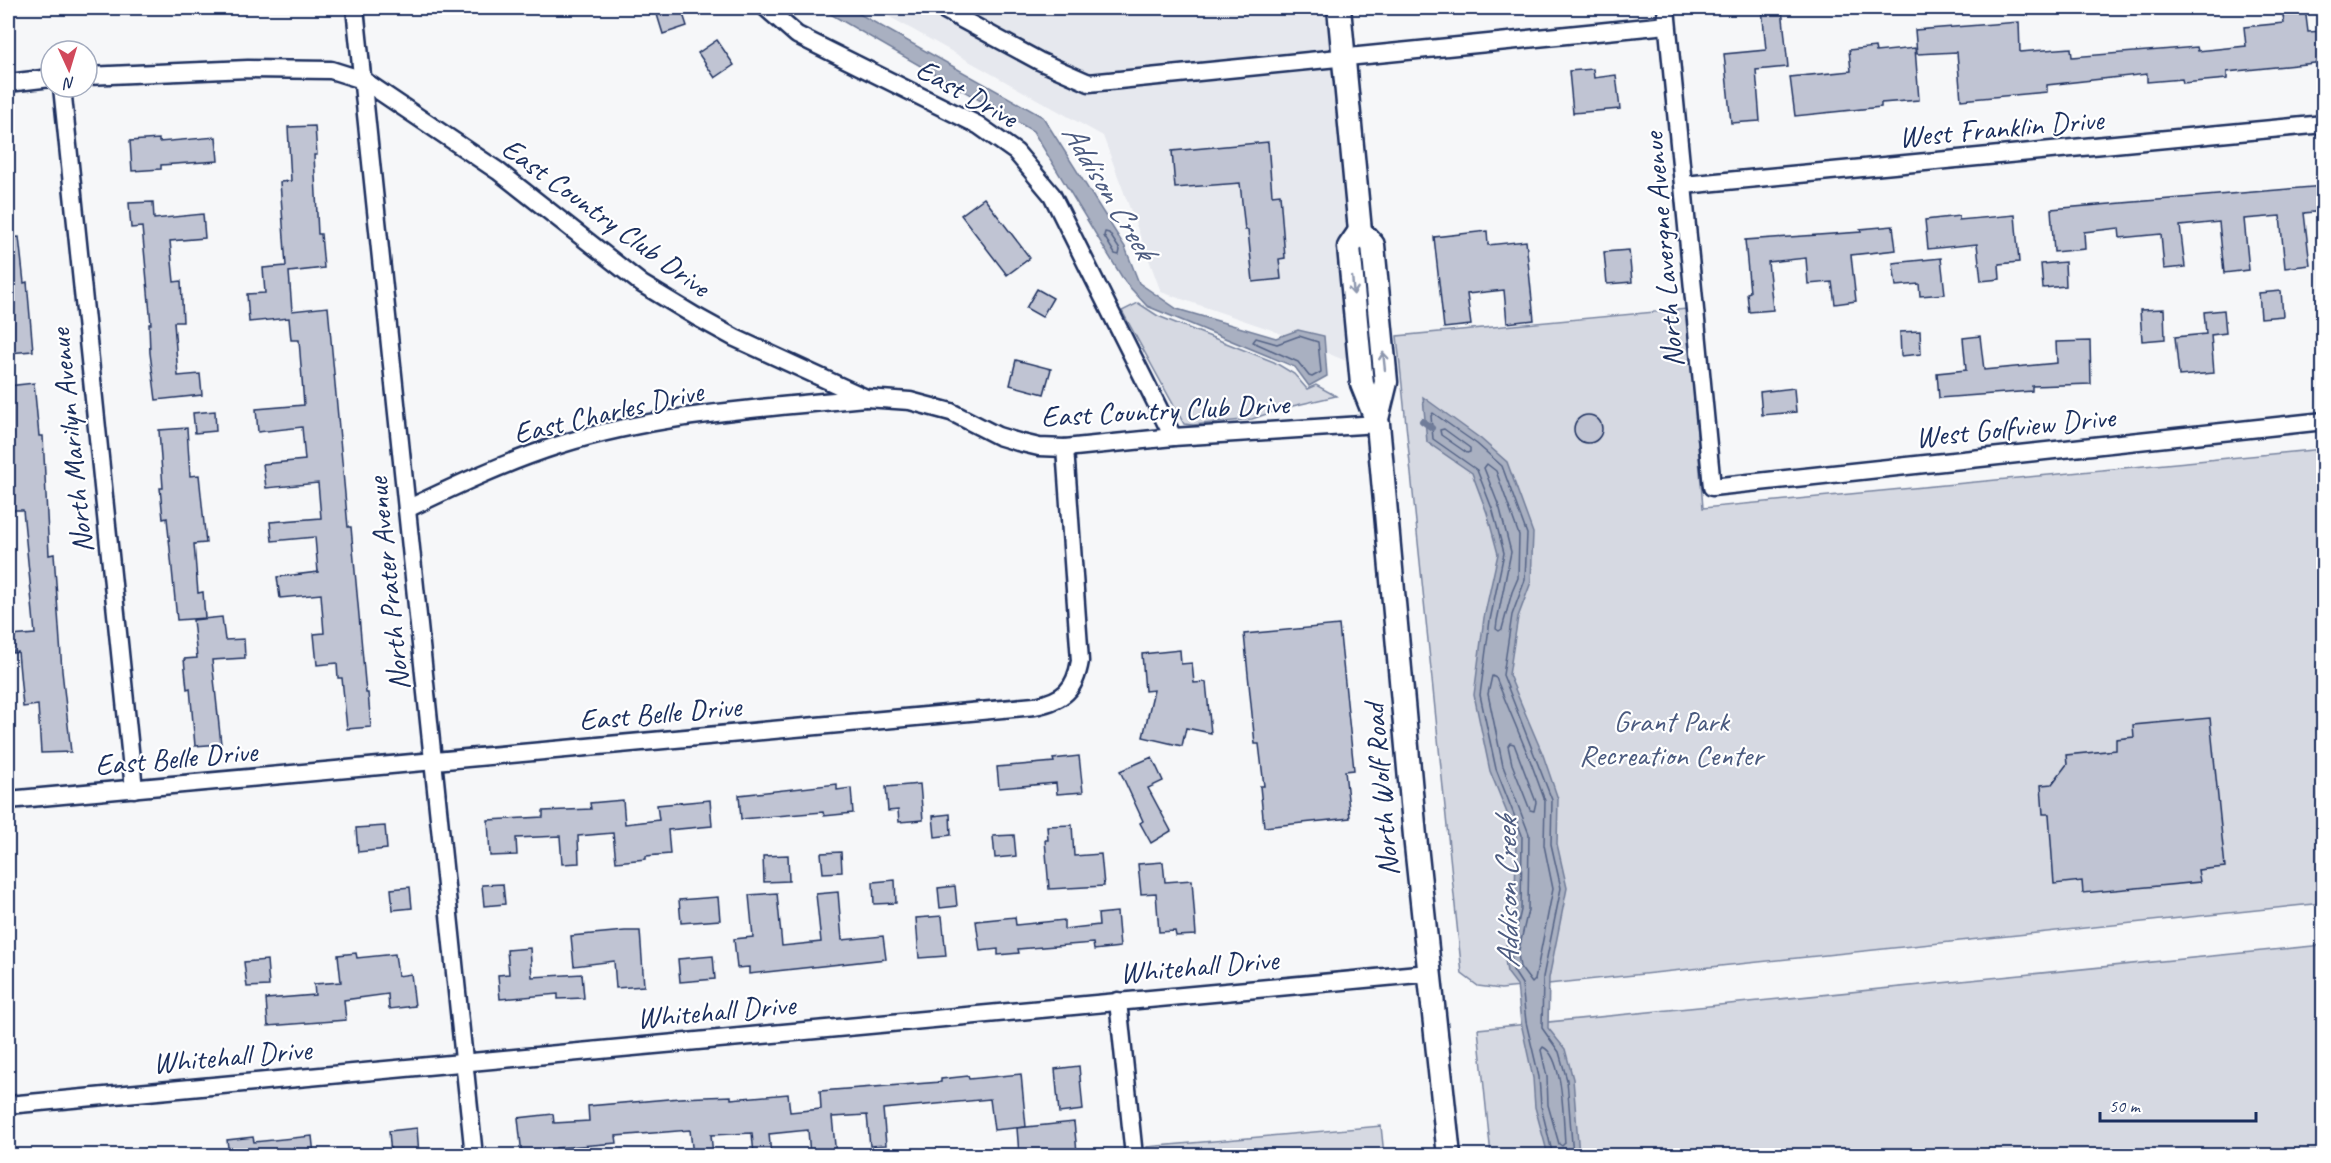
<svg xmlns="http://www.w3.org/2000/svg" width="2331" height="1163" font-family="Caveat,sans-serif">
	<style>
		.built { fill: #e6e8ee }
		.green { fill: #d6d9e2; stroke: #7884a0; stroke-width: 1.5 }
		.water { fill: #a9b0c1; stroke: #707c99; stroke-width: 1.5 }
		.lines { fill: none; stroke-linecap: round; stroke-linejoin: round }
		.shore { stroke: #546386; stroke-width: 1.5 }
		.stream { stroke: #707c99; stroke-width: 6 }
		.building { fill: #c0c4d3; stroke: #1b2f5e; stroke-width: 1.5 }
		.minor-casing { stroke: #1b2f5e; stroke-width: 21 }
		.secondary-casing { stroke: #1b2f5e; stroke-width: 27 }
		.minor { stroke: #fff; stroke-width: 16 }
		.secondary { stroke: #fff; stroke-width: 22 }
		.oneway { stroke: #8d97ae }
		.labels { text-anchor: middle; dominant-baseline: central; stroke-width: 4.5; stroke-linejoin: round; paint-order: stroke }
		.street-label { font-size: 30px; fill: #1b2f5e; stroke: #fff }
		.park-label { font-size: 30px; fill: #4a5a7f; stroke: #fff }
		.water-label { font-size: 32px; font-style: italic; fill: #4d5c81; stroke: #fff }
	</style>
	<rect width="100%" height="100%" fill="#f6f7f9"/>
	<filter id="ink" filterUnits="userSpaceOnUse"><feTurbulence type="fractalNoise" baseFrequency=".0167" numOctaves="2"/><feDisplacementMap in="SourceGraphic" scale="12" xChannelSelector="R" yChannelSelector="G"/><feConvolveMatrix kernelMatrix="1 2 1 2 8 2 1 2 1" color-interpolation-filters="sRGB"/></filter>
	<g filter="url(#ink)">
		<!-- built -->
		<polygon class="built" points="874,8 1339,8 1373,372 1269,329 1161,292 1103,136"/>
		<!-- green -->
		<g class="green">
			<polygon points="1138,303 1158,316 1274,362 1294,374 1307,389 1316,385 1336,396 1284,408 1252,419 1193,425 1184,424 1122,311"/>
			<polygon points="1687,309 1703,508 2323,449 2323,903 1501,989 1478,986 1462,974 1397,336"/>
			<polygon points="2323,945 2323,1155 1491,1155 1478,1029"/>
			<polygon points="1381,1126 1384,1155 1148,1155 1147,1147"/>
		</g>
		<!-- water -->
		<g class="water">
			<polygon points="820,8 849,8 1043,117 1125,247 1139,283 1177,309 1276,338 1298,330 1324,336 1327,376 1309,386 1295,367 1147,306 1125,282 1033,131"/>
			<polygon points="1423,397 1481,439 1507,462 1533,533 1531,582 1518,617 1509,675 1543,755 1558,799 1557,844 1567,888 1549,978 1548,1028 1565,1049 1573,1079 1579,1155 1548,1155 1535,1107 1533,1078 1521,1023 1517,985 1507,972 1504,954 1515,910 1516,835 1490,771 1474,695 1484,618 1498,554 1487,513 1472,473 1427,442"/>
		</g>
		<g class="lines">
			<!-- shore -->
			<g class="shore">
				<polygon points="1105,232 1109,233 1120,250 1119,255 1115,254 1104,236"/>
				<polygon points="1299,336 1318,342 1321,372 1312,377 1309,376 1298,362 1253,342 1256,338 1277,344"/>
				<polygon points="1444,429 1470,448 1470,452 1467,453 1441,435 1440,430"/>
				<polygon points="1487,464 1496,471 1519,535 1518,578 1512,592 1502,629 1499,631 1496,629 1497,621 1511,552 1500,509 1484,468"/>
				<polygon points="1492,676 1496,678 1530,760 1545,801 1544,845 1553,889 1535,980 1532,983 1520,967 1518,954 1528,910 1529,834 1503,766 1488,694"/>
				<polygon points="1510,743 1514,744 1536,802 1534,811 1530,810 1512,764 1508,746"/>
				<path d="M 1543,1047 C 1564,1057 1563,1121 1565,1143 L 1562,1146 L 1559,1144 L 1548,1105 L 1547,1077 L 1541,1050 Z"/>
				<polyline points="1553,1156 1541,1106 1539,1077 1526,1022 1522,984 1513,970 1511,954 1521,910 1522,835 1496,769 1480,695 1490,620 1504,553 1493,511 1477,470 1433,439 1431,416 1433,413 1477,444 1502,466 1527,534 1525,580 1512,615 1503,675 1552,800 1551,844 1561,888 1543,977 1542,1028 1559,1052 1567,1080 1573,1156"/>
			</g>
			<!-- stream -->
			<polyline class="stream" points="1422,421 1432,428"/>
		</g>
		<!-- building -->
		<g class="building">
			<polygon points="655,8 681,8 687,26 663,34"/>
			<polygon points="1762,8 1782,8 1788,67 1756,70 1760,121 1731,123 1724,54 1766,50"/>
			<polygon points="2282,8 2305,8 2308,32 2324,31 2324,62 2227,72 2227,79 2183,83 2182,79 2147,82 2147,74 2047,85 2047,92 1961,100 1957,52 1917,54 1915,30 2019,22 2020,52 2071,48 2072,57 2197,47 2198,51 2246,46 2244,27 2284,23"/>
			<polygon points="717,40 734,65 715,78 698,53"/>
			<polygon points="1875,47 1876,52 1915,48 1919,100 1881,103 1881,107 1795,116 1790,77 1851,71 1849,50"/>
			<polygon points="1593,69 1594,78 1616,75 1620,109 1573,113 1569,71"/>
			<polygon points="315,126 317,155 314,155 318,234 321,234 324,268 289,272 292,311 328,307 348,527 351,527 366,693 368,693 371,727 347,729 342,678 338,678 337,663 317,665 314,634 324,633 321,594 280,598 277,577 318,572 315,537 272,541 270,522 321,518 318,483 266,488 263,464 305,460 302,427 258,432 256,409 304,405 299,340 291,340 289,318 249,322 247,294 265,293 263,268 286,266 280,182 291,181 288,127"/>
			<polygon points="216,137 218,161 161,165 161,169 132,171 130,141 159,139 159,142"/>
			<polygon points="1268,142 1272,195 1280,194 1285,258 1279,259 1281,279 1253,282 1248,230 1245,230 1240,183 1175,188 1172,151"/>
			<polygon points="2324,186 2324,211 2304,213 2310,265 2285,268 2280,216 2244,219 2249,270 2224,273 2219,222 2180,226 2185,267 2164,269 2161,234 2120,238 2119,228 2084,232 2085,249 2054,252 2051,209"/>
			<polygon points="984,198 1030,258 1007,275 961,215"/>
			<polygon points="153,202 154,219 203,214 205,238 170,241 174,282 181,281 183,322 174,322 178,376 200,374 202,395 156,400 150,353 149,324 151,324 142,227 131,228 129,203"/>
			<polygon points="2015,215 2019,262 1999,264 2000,279 1981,281 1977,244 1928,249 1925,220 1959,216 1959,220"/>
			<polygon points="1893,226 1896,250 1851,255 1856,301 1835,304 1832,282 1808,284 1806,258 1768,262 1773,310 1749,312 1747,293 1750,292 1745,240 1861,232 1860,229"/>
			<polygon points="1487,231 1488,245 1526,241 1534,320 1507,323 1504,290 1467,294 1471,325 1444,328 1434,237"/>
			<polygon points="19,237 24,283 27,282 33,351 8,353 8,238"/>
			<polygon points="1629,250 1632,282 1607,284 1604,252"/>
			<polygon points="1941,258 1945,294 1920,296 1919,284 1896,286 1893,263"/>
			<polygon points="2065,262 2066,286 2043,288 2041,264"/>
			<polygon points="1037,289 1053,298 1042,317 1026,308"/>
			<polygon points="2281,291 2283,316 2261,318 2259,293"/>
			<polygon points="2164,309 2165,339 2142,341 2140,310"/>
			<polygon points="2224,310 2226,333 2211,335 2214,373 2179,376 2175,337 2206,334 2204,312"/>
			<polygon points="1920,331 1921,354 1901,356 1900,332"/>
			<polygon points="1980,336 1984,370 2057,363 2056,342 2090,341 2091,384 2032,386 2032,391 1939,398 1937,373 1966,370 1963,338"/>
			<polygon points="1016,360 1051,369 1044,394 1010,385"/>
			<polygon points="34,383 39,436 43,436 49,555 54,554 62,671 71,752 41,753 38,705 23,707 18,652 13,653 11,636 35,634 23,510 8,510 8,386"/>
			<polygon points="1794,388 1796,412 1762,415 1760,392"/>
			<polygon points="215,411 216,431 195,433 193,413"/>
			<circle cx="1588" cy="429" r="14"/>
			<polygon points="187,428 190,476 199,475 206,543 194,544 198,593 203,592 205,618 177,620 167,518 163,519 160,488 163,488 159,430"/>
			<polygon points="222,617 225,640 244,639 245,658 212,660 221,744 195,746 190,688 187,689 184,659 197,658 193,620"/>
			<polygon points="1339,625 1354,770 1345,771 1350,818 1264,827 1260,786 1264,786 1259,744 1255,744 1244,634"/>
			<polygon points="1180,650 1181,664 1192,663 1194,683 1206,682 1211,733 1186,728 1182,746 1143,737 1154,690 1145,691 1142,654"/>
			<polygon points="2210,718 2225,867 2198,870 2200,882 2083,893 2082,881 2054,884 2049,814 2043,814 2041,785 2052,784 2067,764 2066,755 2116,750 2116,739 2134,737 2133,725"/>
			<polygon points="1079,756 1083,792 1057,794 1056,783 999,788 997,767 1054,762 1053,759"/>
			<polygon points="1152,757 1163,781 1148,788 1171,831 1151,843 1140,823 1143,821 1120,771"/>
			<polygon points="837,784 837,790 851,788 853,813 824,816 823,812 741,819 739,795"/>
			<polygon points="920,784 923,820 899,822 898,810 888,811 886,787"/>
			<polygon points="623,800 625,824 659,820 657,805 710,800 712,826 668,830 670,854 646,856 646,859 616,862 613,833 578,836 579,863 562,864 560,836 516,838 517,855 490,856 488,820 543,817 543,811 591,809 590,803"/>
			<polygon points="950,814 951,835 935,837 933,816"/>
			<polygon points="1072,825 1074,856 1101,854 1104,886 1049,889 1045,840 1048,840 1047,826"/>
			<polygon points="385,826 387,849 358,852 356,828"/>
			<polygon points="1014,835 1016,856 995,858 993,836"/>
			<polygon points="841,852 842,872 823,873 821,853"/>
			<polygon points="788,855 789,881 764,882 763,856"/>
			<polygon points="1163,862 1165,882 1192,880 1196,935 1176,936 1175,931 1159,932 1156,893 1141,894 1138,864"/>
			<polygon points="895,880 896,903 874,904 873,882"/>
			<polygon points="503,884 505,904 484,906 482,885"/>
			<polygon points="955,886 957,906 940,908 938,888"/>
			<polygon points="410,887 412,908 393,910 391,889"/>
			<polygon points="838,892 842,940 883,936 886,959 749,974 749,967 737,968 734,939 753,937 749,895 777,893 782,946 821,942 816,894"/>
			<polygon points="718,897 720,920 681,923 679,900"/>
			<polygon points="1117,912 1120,947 1094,950 1093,943 1018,949 1019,953 998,955 998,949 980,951 976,921 1015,917 1016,925 1064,920 1064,929 1099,925 1098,914"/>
			<polygon points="942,916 946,956 919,958 916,918"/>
			<polygon points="625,931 640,931 644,986 616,988 614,961 574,966 571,936"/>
			<polygon points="530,948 532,977 582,974 584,998 558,999 558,994 500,999 498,975 509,974 507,950"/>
			<polygon points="356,953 357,958 395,954 398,976 411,974 415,1006 389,1009 388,994 344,1000 346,1020 268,1026 266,999 315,995 314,984 341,982 338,955"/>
			<polygon points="713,956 715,979 680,982 678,959"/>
			<polygon points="267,960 269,986 247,987 244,962"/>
			<polygon points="1079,1066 1083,1110 1059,1113 1055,1069"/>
			<polygon points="1021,1074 1026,1127 994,1130 990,1099 883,1109 886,1145 870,1146 867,1115 832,1117 836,1155 810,1155 808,1130 769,1134 771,1155 754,1155 752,1133 711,1135 713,1155 693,1155 690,1130 616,1136 617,1143 556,1148 557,1155 522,1155 518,1118 553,1114 554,1123 589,1121 588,1106 680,1098 731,1096 731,1099 788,1094 790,1112 821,1109 820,1091 941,1082 941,1079 968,1076 969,1079"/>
			<polygon points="1074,1122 1077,1152 1052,1154 1052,1151 1019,1154 1017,1128"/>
			<polygon points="417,1128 419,1155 391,1155 389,1131"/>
			<polygon points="312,1136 314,1155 229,1155 227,1140 253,1137 254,1142"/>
		</g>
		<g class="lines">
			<!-- minor casing -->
			<g class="minor-casing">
				<g id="minor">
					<polyline points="355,8 474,1156"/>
					<polyline points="766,8 797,35 978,125 1016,152 1052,195 1173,437"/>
					<polyline points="941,8 1039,61 1089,83 1667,25"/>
					<polyline points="1666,8 1712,487 2324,421"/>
					<polyline points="87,76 248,69 331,70 363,80 498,171 642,284 695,316 735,338 866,398 910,401 951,412 998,436 1018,442 1039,447 1065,448 1173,437 1378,424"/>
					<polyline points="8,83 51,78"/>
					<polyline points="62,87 134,789"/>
					<polyline points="1684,185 2324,124"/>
					<path d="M 407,509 C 457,485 506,462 559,445 C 657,414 763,408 865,398"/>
					<path d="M 8,800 L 1035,706 C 1064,700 1075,690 1080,661 L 1065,448"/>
					<polyline points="1118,1001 1134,1156"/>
					<polyline points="8,1105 1429,973"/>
				</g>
			</g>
			<!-- secondary casing -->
			<g class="secondary-casing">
				<g id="secondary">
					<polyline points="1339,8 1360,231 1373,245 1386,382 1377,419"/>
					<polyline points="1360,231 1349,247 1362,384 1378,424 1415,836 1449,1156"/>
				</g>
			</g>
			<!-- minor -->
			<use href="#minor" class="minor"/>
			<!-- secondary -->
			<use href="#secondary" class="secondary"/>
		</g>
		<!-- one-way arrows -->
		<defs><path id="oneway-shaft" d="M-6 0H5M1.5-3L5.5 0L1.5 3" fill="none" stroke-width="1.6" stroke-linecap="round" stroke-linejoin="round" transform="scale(1.5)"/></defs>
		<g class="oneway">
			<use href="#oneway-shaft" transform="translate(1353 286) rotate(85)"/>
			<use href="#oneway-shaft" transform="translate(1384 361) rotate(-96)"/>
		</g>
	</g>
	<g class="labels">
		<!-- street labels -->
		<g class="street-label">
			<text transform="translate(967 93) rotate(29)">East Drive</text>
			<text transform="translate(2001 128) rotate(-5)">West Franklin Drive</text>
			<text transform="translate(606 217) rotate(36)">East Country Club Drive</text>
			<text transform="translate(1663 250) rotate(-95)">North Lavergne Avenue</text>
			<text transform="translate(1165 410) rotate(-3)">East Country Club Drive</text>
			<text transform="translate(608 412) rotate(-13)">East Charles Drive</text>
			<text transform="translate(2015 427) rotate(-6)">West Golfview Drive</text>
			<text transform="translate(71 441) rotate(-96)">North Marilyn Avenue</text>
			<text transform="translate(388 584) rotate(-96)">North Prater Avenue</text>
			<text transform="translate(660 713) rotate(-5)">East Belle Drive</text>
			<text transform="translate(176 758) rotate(-5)">East Belle Drive</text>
			<text transform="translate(1381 790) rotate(-95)">North Wolf Road</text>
			<text transform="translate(1199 966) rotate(-5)">Whitehall Drive</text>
			<text transform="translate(716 1011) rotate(-5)">Whitehall Drive</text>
			<text transform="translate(232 1056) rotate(-5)">Whitehall Drive</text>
		</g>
		<!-- park labels -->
		<g class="park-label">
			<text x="1671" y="721">Grant Park<tspan x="1671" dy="34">Recreation Center</tspan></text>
		</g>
		<!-- water labels -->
		<g class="water-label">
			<text transform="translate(1109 191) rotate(59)">Addison Creek</text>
			<text transform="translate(1507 893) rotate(-91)">Addison Creek</text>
		</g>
	</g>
	<!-- margin -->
	<rect width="2331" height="1163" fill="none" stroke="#fff" stroke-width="30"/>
	<rect x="15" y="15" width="2301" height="1133" fill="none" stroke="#1b2f5e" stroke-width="2" filter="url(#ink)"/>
	<!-- north arrow -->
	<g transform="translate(69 69) rotate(176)"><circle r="28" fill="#ffffff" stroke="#a4acbf" stroke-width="1.5"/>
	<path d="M0-4.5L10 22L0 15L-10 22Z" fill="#d1495b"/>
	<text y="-9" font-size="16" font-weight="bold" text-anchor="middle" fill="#1b2f5e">N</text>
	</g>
	<!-- scale -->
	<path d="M2100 1112v9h156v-9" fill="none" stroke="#1b2f5e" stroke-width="3"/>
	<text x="2109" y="1112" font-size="18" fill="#1b2f5e" stroke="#ffffff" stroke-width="4.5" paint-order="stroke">50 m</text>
</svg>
